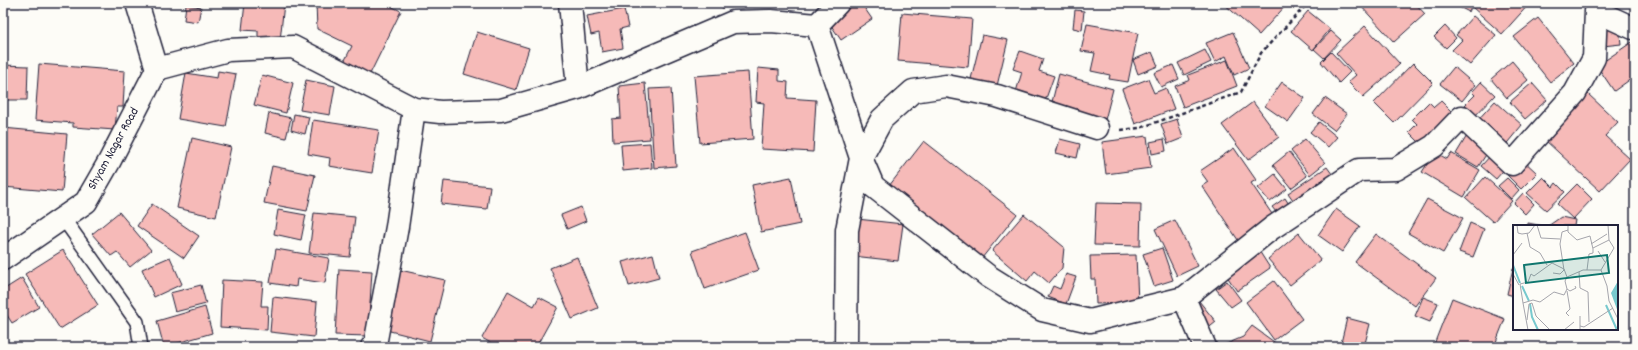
<svg xmlns="http://www.w3.org/2000/svg" width="1638" height="350" viewBox="0 0 1638 350" font-family="Dekko,sans-serif">
  <rect width="100%" height="100%" fill="#fdfcf7"/>
  <filter id="ink" filterUnits="userSpaceOnUse"><feTurbulence type="fractalNoise" baseFrequency=".025" numOctaves="2"/><feDisplacementMap in="SourceGraphic" scale="8" xChannelSelector="R" yChannelSelector="G"/><feConvolveMatrix kernelMatrix="1 2 1 2 8 2 1 2 1" color-interpolation-filters="sRGB"/></filter>
  <g filter="url(#ink)">
    <!-- building -->
    <path fill="#f6bab8" stroke="#22223b" d="M245,3H284L280,41L258,39V31L242,30Z
      M316,3H384L401,11L370,74L344,62L352,46L317,29Z
      M720,3H741V4L722,8Z
      M848,3H861L872,19L841,40L826,18Z
      M1223,3H1288L1259,35Z
      M1415,3L1425,14L1394,42L1359,4Z
      M1451,3H1473L1469,12Z
      M1476,3H1530L1502,34L1472,7Z
      M186,5L201,7L198,22L184,20Z
      M624,9L628,27L620,29L623,48L602,52L599,33L591,35L587,16Z
      M1075,10L1084,11L1082,30L1073,28Z
      M1308,11L1330,29L1313,50L1291,31Z
      M902,13L972,19L968,67L898,61Z
      M1473,16L1496,35L1470,65L1452,50L1462,40L1456,35Z
      M1538,18L1574,63L1550,82L1514,37Z
      M1087,24L1138,33L1128,82L1109,79L1110,75L1091,71L1095,53L1081,51Z
      M1365,26L1400,64L1363,97L1348,82L1356,75L1336,53Z
      M1445,26L1456,38L1446,48L1434,37Z
      M1619,26L1621,44L1603,46L1601,28Z
      M1331,31L1341,40L1324,58L1314,49Z
      M477,32L529,48L516,90L464,74Z
      M1233,32L1249,68L1234,75L1226,56L1215,62L1206,43Z
      M982,35L1008,40L996,90L970,83Z
      M1632,42L1635,46V76L1614,91L1597,66Z
      M1205,50L1211,62L1184,75L1178,63Z
      M1020,51L1043,59L1039,71L1054,76L1044,104L1015,95L1022,72L1013,69Z
      M1152,52L1158,66L1138,74L1133,60Z
      M1331,52L1350,72L1339,83L1321,62Z
      M1227,60L1237,86L1183,107L1175,86L1190,80L1188,75Z
      M1512,61L1528,80L1507,98L1491,79Z
      M1413,63L1433,83L1394,123L1374,103Z
      M39,64L125,71L123,107H117L115,130L73,127V123L35,120Z
      M3,65L28,66L27,100H3Z
      M1173,65L1179,79L1161,87L1154,73Z
      M1454,67L1475,85L1462,101L1440,84Z
      M758,68L779,70V81L788,82L787,98L816,100L813,152L761,149L764,103L756,102Z
      M218,71L236,74L226,127L178,119L186,73L217,78Z
      M748,72L753,139L700,143L694,76Z
      M1059,74L1113,89L1105,120L1051,106Z
      M262,75L293,83L286,113L254,105Z
      M1148,79L1154,93L1166,88L1174,109L1135,124L1122,89Z
      M306,80L335,86L330,115L300,110Z
      M1282,82L1305,98L1288,122L1265,106Z
      M1481,82L1495,95L1472,119L1461,109L1475,95L1472,92Z
      M645,83L650,139L613,142L612,119L621,118L619,86Z
      M1532,83L1547,100L1525,119L1510,102Z
      M671,88L676,166L654,168L649,89Z
      M1588,94L1618,122L1605,136L1630,159L1600,191L1545,140Z
      M1325,98L1347,114L1334,130L1313,114Z
      M1441,101L1456,116L1424,147L1409,132L1417,124L1412,119L1429,102L1434,107Z
      M1495,101L1522,125L1503,148L1475,123Z
      M1253,102L1279,137L1248,160L1222,125Z
      M269,113L291,118L286,138L265,133Z
      M294,114L309,117L305,134L291,130Z
      M1177,119L1183,138L1168,144L1161,124Z
      M313,120L379,130L372,173L329,166L330,158L308,154Z
      M1319,122L1337,137L1328,147L1310,132Z
      M3,128L67,134L62,192L3,187Z
      M1468,134L1491,147L1478,167L1456,154Z
      M1147,136L1151,168L1106,174L1102,142Z
      M192,138L231,147L216,217L177,208Z
      M1060,139L1080,144L1077,158L1056,153Z
      M1164,139L1166,151L1152,154L1150,142Z
      M1305,139L1325,163L1310,175L1291,151Z
      M924,141L1017,214L982,258L889,186Z
      M650,143L652,168L623,171L621,145Z
      M1234,148L1256,180L1251,183L1276,220L1240,243L1202,186L1208,182L1200,171Z
      M1289,152L1307,176L1291,188L1273,165Z
      M1435,152L1447,159L1451,153L1480,170L1464,197L1422,172Z
      M1493,153L1508,165L1496,179L1481,166Z
      M1522,159L1537,173L1521,189L1507,175Z
      M272,166L315,175L307,211L264,203Z
      M1327,167L1335,178L1296,204L1288,193Z
      M1275,174L1287,189L1270,202L1258,188Z
      M791,177L800,224L761,232L752,185Z
      M1485,177L1512,201L1493,222L1466,198Z
      M1543,177L1553,187L1556,183L1565,192L1546,210L1527,193Z
      M1507,178L1519,190L1511,199L1498,186Z
      M444,181L490,186L487,209L441,204Z
      M1577,184L1592,199L1573,219L1557,204Z
      M1523,193L1534,204L1525,214L1514,203Z
      M1285,198L1292,209L1280,217L1272,207Z
      M1427,199L1463,218L1443,253L1408,233Z
      M1096,203L1141,204L1140,246L1094,245Z
      M152,204L199,236L184,258L137,226Z
      M581,207L586,221L567,229L561,215Z
      M1336,209L1360,226L1342,252L1318,235Z
      M278,210L306,215L301,240L274,234Z
      M119,212L151,250L130,267L117,252L111,256L92,234Z
      M314,213L355,217L350,257L309,253Z
      M1024,214L1064,247L1062,268L1049,283L1035,271L1027,281L992,251Z
      M1561,217L1575,220L1574,226H1548Z
      M857,219L903,224L898,261L853,256Z
      M1175,220L1198,266L1177,276L1155,229Z
      M1470,223L1484,229L1473,257L1459,252Z
      M1528,223L1544,226H1528Z
      M745,232L759,270L705,289L692,251Z
      M1299,233L1321,260L1290,285L1268,259Z
      M1376,234L1436,278L1415,306L1355,262Z
      M1256,246L1270,268L1237,291L1222,269Z
      M1162,248L1173,280L1154,286L1143,254Z
      M276,249L329,258L325,283L297,279L296,287L270,283Z
      M63,250L98,305L60,329L25,274Z
      M653,254L659,278L629,286L622,262Z
      M1136,255L1138,303L1096,304L1095,279H1091L1090,256Z
      M170,257L182,284L154,297L142,269Z
      M577,257L598,308L572,319L550,268Z
      M1513,268L1514,269V296L1507,294Z
      M339,269L372,271L368,336L335,335Z
      M400,270L445,280L430,341L386,330Z
      M1066,274L1076,277L1066,304L1048,297L1053,286L1060,289Z
      M22,278L39,307L12,323L3,309V290Z
      M222,280L263,282L261,306H268L267,330L220,327Z
      M1227,281L1241,300L1231,307L1216,289Z
      M1274,281L1302,319L1274,340L1246,302Z
      M201,285L206,304L175,312L170,293Z
      M508,291L534,306L539,297L558,307L536,347H498L482,338Z
      M273,297L317,302L314,337L270,332Z
      M1423,297L1438,303L1430,322L1415,316Z
      M1452,298L1505,319L1494,347H1433Z
      M1199,301L1216,322L1206,330L1190,309Z
      M205,307L212,333L164,347L157,321Z
      M1347,318L1370,324L1364,347H1340Z
      M1252,326L1281,347H1224V345L1243,337Z
      M34,344V347H3V345Z"/>
    <g fill="none" stroke-linecap="round" stroke-linejoin="round">
      <!-- service casing -->
      <g stroke="#22223b" stroke-width="16">
        <path id="service" d="M63,218L137,322L141,347"/>
      </g>
      <!-- minor casing -->
      <g stroke="#22223b" stroke-width="25">
        <path id="minor" d="M570,3L578,88
          M817,25L861,158L873,186L988,276L1042,310L1090,321L1184,298L1272,228L1359,170L1396,169L1434,146L1462,117L1512,164L1575,93L1594,58L1596,11L1633,28L1635,27
          M157,69L228,50L293,47L414,109L440,112L501,110L578,88L733,22L771,21L817,25L838,3
          M1184,298L1205,347
          M372,347L375,345L397,227L414,109
          M846,347L847,230L861,158L882,119L913,91L946,86L997,96L1097,128"/>
      </g>
      <!-- tertiary casing -->
      <g stroke="#22223b" stroke-width="25">
        <path id="tertiary" d="M3,259L86,202L109,162L157,69L137,3"/>
      </g>
      <!-- path -->
      <path stroke="#22223b" stroke-width="2.5" stroke-dasharray="4 3" stroke-linecap="butt" d="M1121,130L1140,128L1241,92L1261,53L1308,3"/>
      <!-- service -->
      <use href="#service" stroke="#fdfcf7" stroke-width="13"/>
      <!-- minor -->
      <use href="#minor" stroke="#fdfcf7" stroke-width="22"/>
      <!-- tertiary -->
      <use href="#tertiary" stroke="#fdfcf7" stroke-width="22"/>
    </g>
  </g>
  <g text-anchor="middle" dominant-baseline="central" stroke-width="3.5" stroke-linejoin="round" paint-order="stroke">
    <!-- street labels -->
    <g font-size="13" fill="#22223b" stroke="#fdfcf7">
      <text transform="translate(114 149) rotate(-61)">Shyam Nagar Road</text>
    </g>
  </g>
  <!-- overview -->
  <g transform="translate(1513 225)">
    <rect width="105" height="105" fill="#fdfcf7"/>
    <path d="M105,56L104,65L105,87L98,68Z" fill="#78c9ce"/>
    <path fill="none" stroke="#78c9ce" stroke-width="2" d="M0,40L7,58M9,61L16,76M17,79L19,92L25,105M93,80L104,105"/>
    <path fill="none" stroke="#a5a5ac" stroke-width="1" d="M4,0L5,8L9,9L16,8L22,0M24,0L28,13L47,14M55,0V7L64,15L77,11L80,24V28L76,29L74,45M95,0L96,15L101,23L88,45L94,61L96,76L105,94M14,8L17,22L27,28L34,40M78,19L94,9M80,23L96,15M85,26L92,37M0,30L9,18M66,47L67,63L75,67L76,97M40,48L47,49L51,45L47,19L49,7L55,5M0,49L6,60M54,64L57,66L63,63L62,61M8,65L7,59L15,57L18,49L21,51L39,38L51,44L54,52M8,65L10,78M54,66L57,84L53,88L56,91M67,91V105M14,95L16,79L19,78L23,91L37,105M67,101L71,102L100,83M15,105L10,78L20,75L27,77L41,67L51,70L54,64L52,56L54,52L70,45H88M51,105L61,97"/>
    <path fill="#0f766e" fill-opacity="0.15" stroke="#0f766e" stroke-width="2" d="M94,30L96,48L13,58L11,40Z"/>
    <rect width="105" height="105" fill="none" stroke="#22223b" stroke-width="2"/>
  </g>
  <!-- margin -->
  <rect width="1638" height="350" fill="none" stroke="#fdfcf7" stroke-width="16"/>
  <rect x="8" y="8" width="1622" height="334" fill="none" stroke="#22223b" stroke-width="1.5" filter="url(#ink)"/>
</svg>
